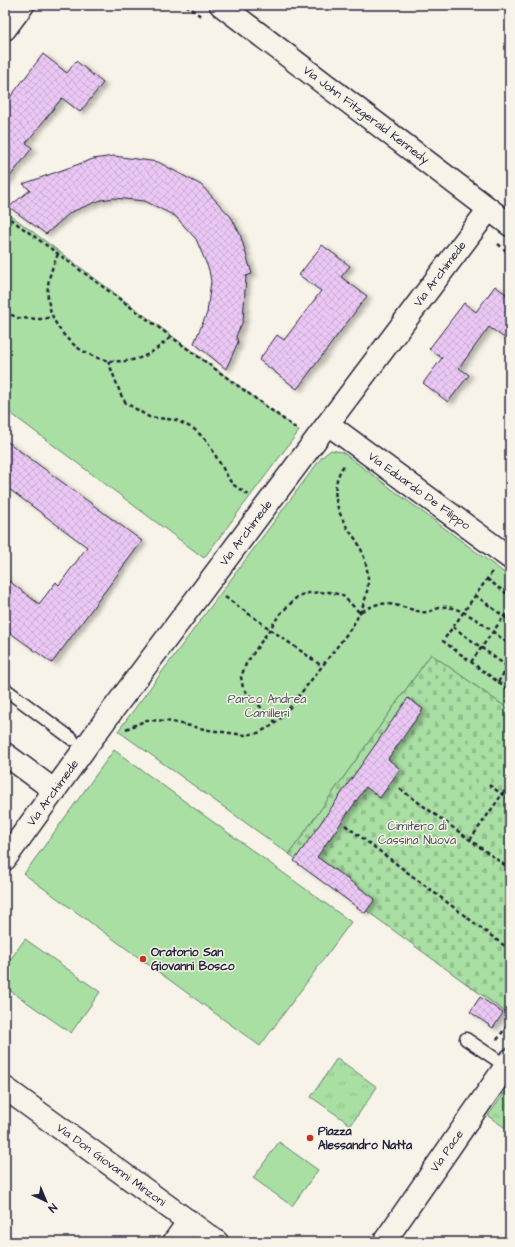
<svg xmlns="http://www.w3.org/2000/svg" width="515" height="1247" viewBox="0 0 515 1247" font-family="'Architects Daughter',sans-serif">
  <defs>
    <pattern id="grass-tufts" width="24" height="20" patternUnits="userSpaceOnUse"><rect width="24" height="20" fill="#a9dfa3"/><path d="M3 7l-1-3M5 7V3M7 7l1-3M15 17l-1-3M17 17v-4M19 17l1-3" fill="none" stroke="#91bf8d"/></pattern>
    <pattern id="cemetery-stones" width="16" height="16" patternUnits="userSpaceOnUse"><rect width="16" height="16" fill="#a9dfa3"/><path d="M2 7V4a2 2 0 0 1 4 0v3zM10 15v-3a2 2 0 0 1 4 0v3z" fill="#91bf8d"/></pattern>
    <pattern id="building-cross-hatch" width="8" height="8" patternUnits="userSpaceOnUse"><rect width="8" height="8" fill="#ebc8f4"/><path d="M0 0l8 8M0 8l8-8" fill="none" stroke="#c9acd2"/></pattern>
    <filter id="shadow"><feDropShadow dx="4.5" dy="2.5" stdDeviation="2" flood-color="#0004"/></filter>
  </defs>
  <rect width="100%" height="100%" fill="#f7f3e8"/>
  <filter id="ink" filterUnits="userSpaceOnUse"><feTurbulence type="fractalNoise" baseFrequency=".025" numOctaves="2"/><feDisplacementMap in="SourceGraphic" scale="8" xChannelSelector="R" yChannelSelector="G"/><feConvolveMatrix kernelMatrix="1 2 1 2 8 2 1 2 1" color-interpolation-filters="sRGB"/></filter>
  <g filter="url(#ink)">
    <!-- grass -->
    <path fill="url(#grass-tufts)" stroke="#66806f" d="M337,1058L377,1087L351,1125L311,1097Z
      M510,1085V1131L488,1116Z"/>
    <!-- cemetery -->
    <path fill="url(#cemetery-stones)" stroke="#66806f" d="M431,654L510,710V1004L505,1012L289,854Z"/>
    <!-- park -->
    <path fill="#a9dfa3" stroke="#66806f" d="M5,211L299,431L204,558L5,409Z
      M331,450L342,452L510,577V710L431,654L289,854L118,731L322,457Z
      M114,750L351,922L260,1046L24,874Z
      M25,939L100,992L71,1033L5,987V967Z
      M279,1142L318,1170L292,1206L253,1178Z"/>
    <!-- building -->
    <path fill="url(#building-cross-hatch)" stroke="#22223b" filter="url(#shadow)" d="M43,54L67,73L76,61L103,83L80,112L62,98L26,143L32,148L5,183V104Z
      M114,156L158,162L201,185L231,217L240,234L252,274L246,276L243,321L236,336L238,342L226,369L194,343L207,313L211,281L209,270L196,239L175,216L145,201L114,198L101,200L71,212L46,234L9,207L30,190L23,184L93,159Z
      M322,245L350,266L341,277L367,296L297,389L259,360L277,335L284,340L321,291L299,275Z
      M495,286L510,297V342L489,327L459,368L469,375L448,402L423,383L442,358L429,349L464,303L476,312Z
      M5,440L142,541L52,663L5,629V578L39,604L56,582L59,585L87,547L5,486Z
      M408,698L423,709L388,759L400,769L380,798L366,787L317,857L375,899L365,913L294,861Z
      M480,997L503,1013L493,1028L470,1012Z"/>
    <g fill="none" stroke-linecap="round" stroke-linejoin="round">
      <!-- lane casing -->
      <g stroke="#22223b" stroke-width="15">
        <path id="lane" d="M5,689L72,739
          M466,1039L506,1066"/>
      </g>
      <!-- street casing -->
      <g stroke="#22223b" stroke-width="25">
        <path id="street" d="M5,29L23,5
          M328,424L510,558
          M5,754L55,791
          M5,859L106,719L489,209
          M174,1242L189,1221"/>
      </g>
      <!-- secondary casing -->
      <g stroke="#22223b" stroke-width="25">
        <path id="secondary" d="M221,5L510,225
          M5,1088L217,1242
          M384,1242L510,1060"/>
      </g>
      <!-- path -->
      <path stroke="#22223b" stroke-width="2.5" stroke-dasharray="4 3" stroke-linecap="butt" d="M186,5L202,17
        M5,215L297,429
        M498,244L510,254
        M58,254C52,268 46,282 48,298C52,338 93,368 132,360C148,357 159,347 171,337
        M5,311L17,318L41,319L53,317
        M108,361L121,395L126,403L149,417L176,420L194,429L207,441L232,484L249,495
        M492,572L443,641L510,691
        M487,579L510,596
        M475,595L510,621
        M225,597L322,666
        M453,627L508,667
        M471,662L510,608
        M498,682L510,664
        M276,723L250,696L243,688L241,677L246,664L280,614L298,596L308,593L329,592L342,595L359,612C365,610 373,605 379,604C391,602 409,609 421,612C431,614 439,605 448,607C468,610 493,632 510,645
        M126,729L147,720L167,721L209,730L244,735L258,733L273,725L284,715C300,694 317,673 333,652C347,634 363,615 367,591C370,577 366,560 360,547C357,540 352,535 348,529C335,508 329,485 345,464
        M489,785L510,800
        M400,789L510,869
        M345,825L510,950
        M470,840L510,783
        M497,1040L510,1021"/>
      <!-- lane -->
      <use href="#lane" stroke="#f7f3e8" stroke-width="12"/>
      <!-- street -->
      <use href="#street" stroke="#f7f3e8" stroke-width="22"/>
      <!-- secondary -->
      <use href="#secondary" stroke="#f7f3e8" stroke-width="22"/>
    </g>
  </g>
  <!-- markers -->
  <g fill="#c8321e" stroke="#f7f3e8" stroke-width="1.5">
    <circle cx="143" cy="959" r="4"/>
    <circle cx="310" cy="1138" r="4"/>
  </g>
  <g text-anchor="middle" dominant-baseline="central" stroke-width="3" stroke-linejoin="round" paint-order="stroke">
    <!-- street labels -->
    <g font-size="12" fill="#22223b" stroke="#f7f3e8">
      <text transform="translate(366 115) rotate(37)">Via John Fitzgerald Kennedy</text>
      <text transform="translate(440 274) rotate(-53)">Via Archimede</text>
      <text transform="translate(419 491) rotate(36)">Via Eduardo De Filippo</text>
      <text transform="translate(246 533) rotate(-53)">Via Archimede</text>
      <text transform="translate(53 793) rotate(-54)">Via Archimede</text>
      <text transform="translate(447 1151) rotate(-55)">Via Pace</text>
      <text transform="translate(111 1165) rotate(36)">Via Don Giovanni Minzoni</text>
    </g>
    <!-- park labels -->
    <g font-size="12" fill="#445155" stroke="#f7f3e8">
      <text x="267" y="699">Parco Andrea<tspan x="267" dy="14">Camilleri</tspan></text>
      <text x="417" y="826">Cimitero di<tspan x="417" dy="14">Cassina Nuova</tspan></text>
    </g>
    <!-- poi labels -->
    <g font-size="12" font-weight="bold" fill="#22223b" stroke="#f7f3e8" text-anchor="start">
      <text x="151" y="952">Oratorio San<tspan x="151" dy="14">Giovanni Bosco</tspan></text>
      <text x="318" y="1131">Piazza<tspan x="318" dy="14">Alessandro Natta</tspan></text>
    </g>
  </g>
  <!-- margin -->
  <rect width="515" height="1247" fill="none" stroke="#f7f3e8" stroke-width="20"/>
  <rect x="10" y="10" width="495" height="1227" fill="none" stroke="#22223b" stroke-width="1.5" filter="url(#ink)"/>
  <!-- north arrow -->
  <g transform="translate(46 1201) rotate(136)" stroke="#f7f3e8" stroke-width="3" paint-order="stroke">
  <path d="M0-3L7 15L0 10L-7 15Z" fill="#22223b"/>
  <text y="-6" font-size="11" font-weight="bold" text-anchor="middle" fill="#22223b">N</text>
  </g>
</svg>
